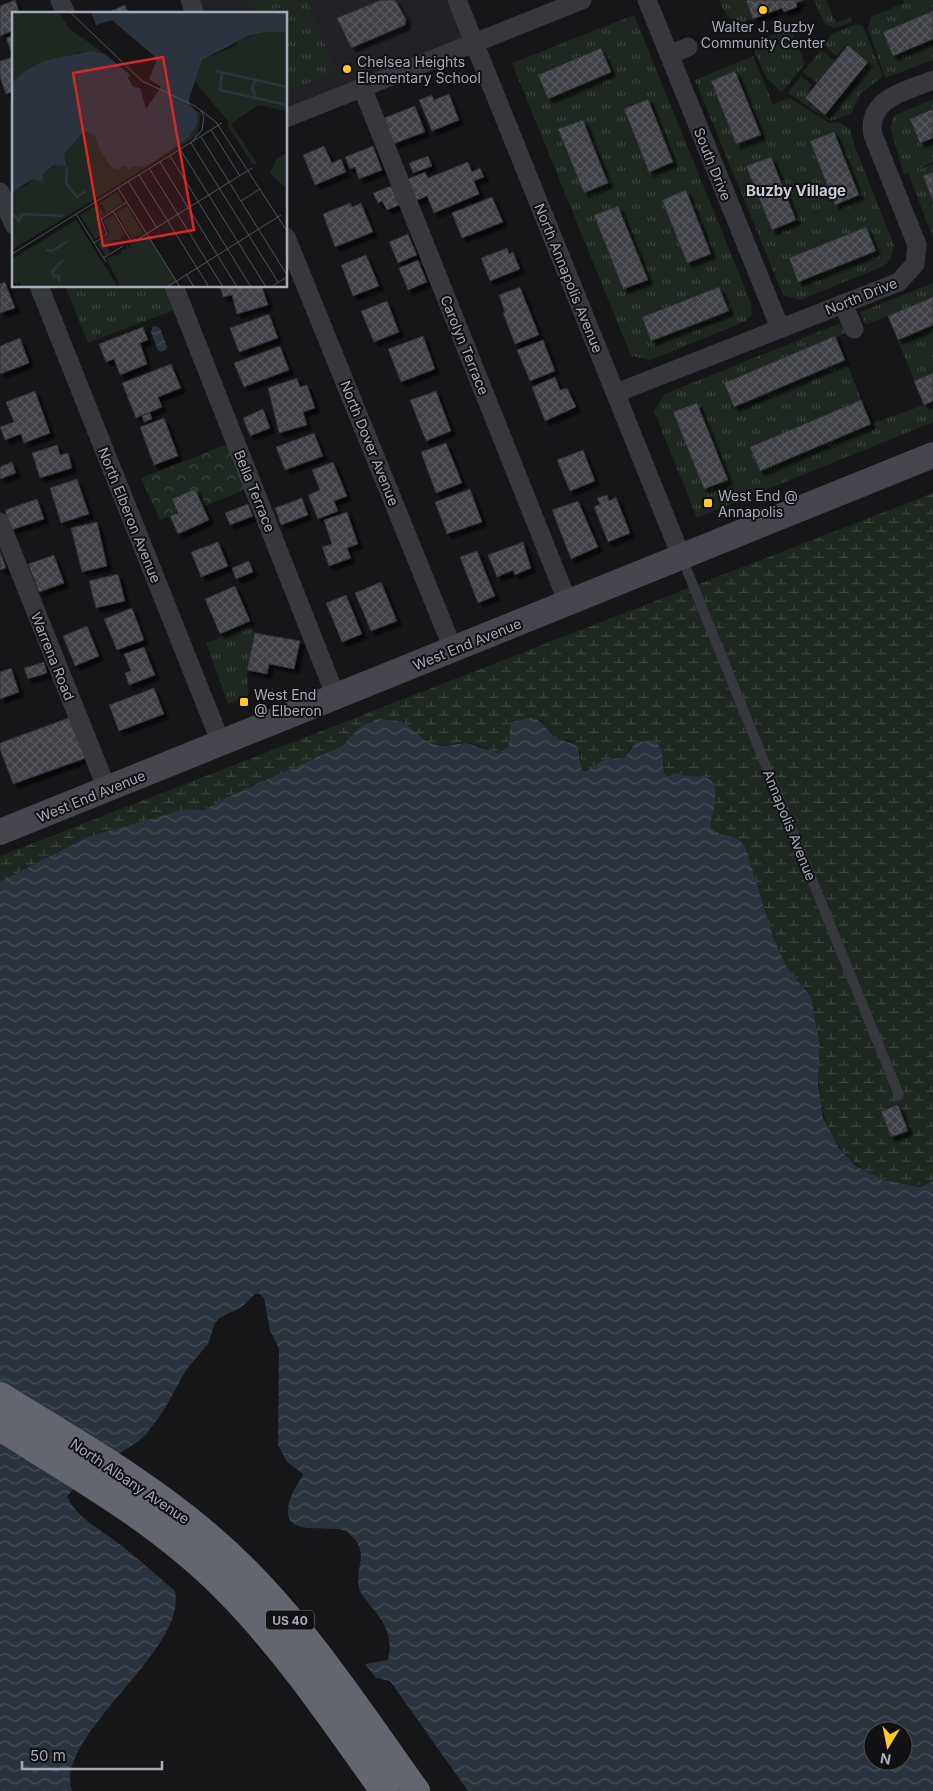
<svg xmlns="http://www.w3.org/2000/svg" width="933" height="1791" viewBox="0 0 933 1791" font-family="Inter,sans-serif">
  <defs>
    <pattern id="grass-tufts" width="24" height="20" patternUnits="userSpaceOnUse" patternTransform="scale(1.25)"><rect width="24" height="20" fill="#1e2720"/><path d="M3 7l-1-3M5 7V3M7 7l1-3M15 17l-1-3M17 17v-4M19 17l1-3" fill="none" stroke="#3c443e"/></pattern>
    <pattern id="forest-crowns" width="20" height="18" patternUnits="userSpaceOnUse" patternTransform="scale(1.25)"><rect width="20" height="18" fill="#1e2720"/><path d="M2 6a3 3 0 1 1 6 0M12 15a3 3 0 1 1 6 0" fill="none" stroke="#3c443e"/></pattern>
    <pattern id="wetland-marsh" width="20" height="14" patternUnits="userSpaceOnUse" patternTransform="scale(1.25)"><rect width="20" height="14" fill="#1e2720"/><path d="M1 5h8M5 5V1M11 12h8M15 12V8" fill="none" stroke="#3c443e"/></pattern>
    <pattern id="water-waves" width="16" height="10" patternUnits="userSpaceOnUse" patternTransform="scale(1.25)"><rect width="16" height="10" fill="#2b343e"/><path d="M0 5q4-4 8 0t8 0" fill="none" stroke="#474f58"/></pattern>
    <pattern id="building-cross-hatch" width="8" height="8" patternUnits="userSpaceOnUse" patternTransform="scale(1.25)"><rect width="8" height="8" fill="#404046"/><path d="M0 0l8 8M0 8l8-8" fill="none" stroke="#59595f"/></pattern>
    <filter id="shadow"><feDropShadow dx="4.5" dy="4.5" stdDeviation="1" flood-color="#0009"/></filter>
  </defs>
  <rect width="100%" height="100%" fill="#161618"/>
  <!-- built -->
  <path fill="#222226" d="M190,0H457L473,43L286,118V14H195Z"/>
  <!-- grass -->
  <path fill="url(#grass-tufts)" fill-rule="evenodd" d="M248,0H299L263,14L251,7Z
    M307,0L336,72L286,92V14H270Z
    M719,0H746L753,19L740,23L727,17Z
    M814,0H826L836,23L851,17L852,22L834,28L824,23Z
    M903,0H933V60L885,78L868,29L871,17L904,3Z
    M634,15L751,303L752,314L746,321L651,360L631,356L512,63ZM601,49L611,72L548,99Z
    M858,24L863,26L882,73L881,78L861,93L851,114L830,121L788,93L801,76L812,85L808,91L826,114L868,62L847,44L836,56L824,45L833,33Z
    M790,28L805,64L782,92L767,79L751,44Z
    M821,50L835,61L817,83L803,72Z
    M753,56L773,104L790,98L830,123L839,122L850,129L855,147L894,245L891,258L884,266L800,300L783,295L695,80Z
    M933,99V162L914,171L933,164V238L908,173L904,175L890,127L894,116Z
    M933,283V422L697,518L654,411L665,394L850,319L854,329L836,337L871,424L924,405L888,316L865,325L860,312Z
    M65,286H165L174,310L88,343Z
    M250,625L255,633L247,670L248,696L228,704L206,643Z"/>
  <!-- forest -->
  <path fill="url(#forest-crowns)" d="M228,444L248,488L203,507L195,489L172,499L178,513L160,520L141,478Z"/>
  <!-- wetland -->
  <path fill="url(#wetland-marsh)" d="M933,493V1181C918,1188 908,1187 892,1182C854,1172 829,1143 821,1104L811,997L786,966L773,937L745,846L731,835L714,831L710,823L715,800C705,791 695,775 680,774C675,773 671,777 665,775L664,763L631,746L625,757L604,760L584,772L581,767L580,752L571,741L556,738L541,721L530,718L511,722L508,747L498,753C487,750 477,743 465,743C454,743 444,747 434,744C424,741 417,733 409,726C403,722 397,721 390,720C363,718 360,731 342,746L225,798L204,810L186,809L87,837L0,882V856Z"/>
  <!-- water -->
  <path fill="url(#water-waves)" fill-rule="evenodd" d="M153,326L160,328L167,347L166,350L161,352L158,350L151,332Z
    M530,718C544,719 545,730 556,737C563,742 571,741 578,747L581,767L584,772L604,760L625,757L635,743L650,740C667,744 661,763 665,775L669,776L674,773C679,773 684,776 689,776C707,776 717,777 715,800C715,809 710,818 711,827C719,838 731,830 745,846L773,937L786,966L811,997L819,1043L818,1084L821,1104L823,1118L839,1148L856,1166L883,1180L920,1187L933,1181V1791H468L390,1681L376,1678L365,1664L388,1660C393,1635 385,1623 369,1604C366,1599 360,1594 359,1588C354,1565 373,1552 346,1531C324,1523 273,1542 292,1494C295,1486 301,1481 303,1474L287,1462L278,1445L279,1349L270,1330L264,1298L260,1294H255L242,1307L219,1318L215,1323L208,1344L186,1370L164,1410L147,1433L139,1441L104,1463L74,1488L67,1497C78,1519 103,1531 122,1546C140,1560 157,1576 175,1591C188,1651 53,1735 72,1791H0V882L87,837L186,809L204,810L225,798L342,746L361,726L378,719L399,721L406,724L425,740L434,744L442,746L466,743L498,753L508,747L511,722ZM873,1731H903V1761H873Z"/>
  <!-- building -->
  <path fill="url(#building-cross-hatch)" stroke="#303035" filter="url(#shadow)" d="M15,0L20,14H14V30L0,36V6Z
    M381,0H395L406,19L405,25L351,48L337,18Z
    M746,0H803L796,3L797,7L784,12L782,8L753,19Z
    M125,5L129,14L106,13Z
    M933,11V39L893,56L883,32Z
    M14,35V98L12,92L6,94L0,77V61L13,57L6,38Z
    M848,45L868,62L825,115L805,98Z
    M601,48L611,72L548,99L538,75Z
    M735,71L761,135L736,144L711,81Z
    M449,94L459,120L432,131L419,100L432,95L434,100Z
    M648,99L673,162L649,172L624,109Z
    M415,106L425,132L393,144L384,118Z
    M933,109V138L920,143L910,119Z
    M583,120L608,183L584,193L558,129Z
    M834,132L859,195L835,205L810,141Z
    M324,146L332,163L341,159L346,172L315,185L303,155Z
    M373,146L382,170L359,179L355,167L350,169L345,157Z
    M428,156L432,166L413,173L409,163Z
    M771,157L796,220L772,230L746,166Z
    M468,162L472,172L480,168L484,177L474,181L479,194L434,213L427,196L415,201L406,180L425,172L428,178Z
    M933,172V201L923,176Z
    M391,186L399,205L387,210L382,201L378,203L373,193Z
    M686,190L711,254L687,263L662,200Z
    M492,197L503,222L462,238L452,213Z
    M350,203L352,207L361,203L373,232L335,247L323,214Z
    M618,206L648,280L623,289L594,215Z
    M866,227L876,251L798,282L789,258Z
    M408,234L417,255L398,263L389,242Z
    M507,248L509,254L513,252L520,269L490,281L481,258Z
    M366,255L379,286L353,296L341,265Z
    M418,260L427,282L408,290L399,268Z
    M5,282L15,308L0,313V284Z
    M220,286L262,287L268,305L237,314L232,295L223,297Z
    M520,287L539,335L515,344L503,313L505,312L499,295Z
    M719,287L729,311L651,341L642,317Z
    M933,297V325L898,340L888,316Z
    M387,301L399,332L374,342L361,311Z
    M269,314L278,338L239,352L230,328Z
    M143,327L148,340L140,343L147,364L120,375L114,359L106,362L99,344Z
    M423,336L435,369L401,382L388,349Z
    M835,336L845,360L734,407L724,383Z
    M20,338L29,363L0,374V346Z
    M543,340L555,371L530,381L517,350Z
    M280,346L289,370L244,387L234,363Z
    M171,364L181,388L158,397L162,407L136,418L122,383Z
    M933,373V401L924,405L914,381Z
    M555,377L560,390L567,388L576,407L545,421L532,387Z
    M297,378L300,387L307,385L315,408L303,412L307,425L279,433L268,388Z
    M35,391L50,433L24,443L21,434L5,440L0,427L14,422L6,402Z
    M436,391L451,431L426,441L410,400Z
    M861,400L871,424L760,471L750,447Z
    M697,403L728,480L704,489L673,412Z
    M263,409L270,428L250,436L243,418Z
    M150,413L152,419L144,422L142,416Z
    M164,418L178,456L154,465L140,427Z
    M314,433L323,456L285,470L276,447Z
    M446,443L462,483L436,493L421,452Z
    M57,445L60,455L68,453L72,468L40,478L32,453Z
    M583,450L595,481L570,491L557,460Z
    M12,462L16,473L0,479V467Z
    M333,462L347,496L334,501L338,511L318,519L308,495L320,490L312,470Z
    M77,479L89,514L61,523L50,488Z
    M195,489L209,520L178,534L170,516L178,513L172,499Z
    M470,489L482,522L447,534L435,502Z
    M607,495L609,501L616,497L630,533L608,542L594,507L600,504L597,498Z
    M302,498L308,515L281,525L275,508Z
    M37,499L44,519L11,530L5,510Z
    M578,501L598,547L571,559L552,510Z
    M248,504L253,516L230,525L225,513Z
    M347,512L358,544L347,548L351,558L329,566L322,547L332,544L324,520Z
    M97,522L107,566L82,572L71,528Z
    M218,542L228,566L201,577L191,552Z
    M523,542L531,568L515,575L513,570L497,577L488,555Z
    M0,551L6,568L0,570Z
    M477,551L495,596L478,603L460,557Z
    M54,555L64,583L39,592L28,564Z
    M249,561L253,572L236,579L232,568Z
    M118,574L125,601L96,608L89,581Z
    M381,582L397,621L371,631L355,593Z
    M235,586L250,621L220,634L205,599Z
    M346,595L362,634L342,642L326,603Z
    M132,608L144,640L117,650L104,619Z
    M87,626L99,656L75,666L63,636Z
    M255,633L300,641L294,669L269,664L267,674L247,670Z
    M144,647L155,675L129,685L125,673L131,671L124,654Z
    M44,662L47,673L28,679L24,668Z
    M11,668L19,692L0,699V672Z
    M154,688L164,714L119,731L109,705Z
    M71,717L86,758L13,784L0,749V743Z
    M898,1105L908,1131L891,1137L881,1111Z"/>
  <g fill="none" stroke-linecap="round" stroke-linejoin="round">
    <!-- lane -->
    <path stroke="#37373e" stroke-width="10" d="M682,558L899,1095"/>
    <!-- street -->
    <path stroke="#37373e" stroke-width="19" d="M60,0L66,14
      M190,0L195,14
      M457,0L681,556
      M647,0L780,328
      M669,55L688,47
      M362,87L568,603
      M286,118L582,0
      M0,192L14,225
      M286,237L453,649
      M39,286L221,743
      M174,286L336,697
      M843,304L854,329
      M616,393L899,282L915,264L917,245L873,135C866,98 907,91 933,80
      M0,522L107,789"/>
    <!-- secondary -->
    <path stroke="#45464e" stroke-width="26" d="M0,832L933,455"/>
    <!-- highway -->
    <path stroke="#63656f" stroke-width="28" d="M0,1396C71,1440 144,1481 208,1536C292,1607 352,1702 416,1791
      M0,1427C78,1476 160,1522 225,1588C286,1649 334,1721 384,1791"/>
  </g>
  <!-- markers -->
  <g fill="#ffc928" stroke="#111113" stroke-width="2">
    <circle cx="763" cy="10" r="5"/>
    <circle cx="347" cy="69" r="5"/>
    <rect x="703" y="498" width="10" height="10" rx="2.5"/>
    <rect x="239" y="697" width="10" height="10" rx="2.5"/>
  </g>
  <g text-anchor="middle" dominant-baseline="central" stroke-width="4" stroke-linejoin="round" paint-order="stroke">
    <!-- shield labels -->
    <rect fill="#111113" stroke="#7a7d87" stroke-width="1" x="266" y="1610.5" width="48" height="19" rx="4"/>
    <g font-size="12" font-weight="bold" fill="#a7abb9">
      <text x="290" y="1620">US 40</text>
    </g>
    <!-- poi labels -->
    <g font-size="14" fill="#a7abb9" stroke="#111113" text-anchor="start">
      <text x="763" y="26" text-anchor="middle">Walter J. Buzby<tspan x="763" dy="16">Community Center</tspan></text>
      <text x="357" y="61">Chelsea Heights<tspan x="357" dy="16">Elementary School</tspan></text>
      <text x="718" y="495">West End @<tspan x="718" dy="16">Annapolis</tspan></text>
      <text x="254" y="694">West End<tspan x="254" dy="16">@ Elberon</tspan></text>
    </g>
    <!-- street labels -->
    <g font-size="14" fill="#a7abb9" stroke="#111113">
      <text transform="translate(713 164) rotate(68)">South Drive</text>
      <text transform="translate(569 278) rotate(68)">North Annapolis Avenue</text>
      <text transform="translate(861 296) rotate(-22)">North Drive</text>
      <text transform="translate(465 345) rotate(68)">Carolyn Terrace</text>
      <text transform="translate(370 443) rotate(68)">North Dover Avenue</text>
      <text transform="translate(255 491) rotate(68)">Bella Terrace</text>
      <text transform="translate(130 515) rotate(68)">North Elberon Avenue</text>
      <text transform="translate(467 644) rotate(-22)">West End Avenue</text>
      <text transform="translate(53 656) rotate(68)">Warrena Road</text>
      <text transform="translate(91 796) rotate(-22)">West End Avenue</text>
      <text transform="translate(790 825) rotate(68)">Annapolis Avenue</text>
      <text transform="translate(130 1481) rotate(34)">North Albany Avenue</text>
    </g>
    <!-- neighbourhood labels -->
    <g font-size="15" font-weight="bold" fill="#c9cbd5" stroke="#111113">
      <text x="796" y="190">Buzby Village</text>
    </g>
  </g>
  <!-- overview -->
  <g transform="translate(12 12)">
    <rect width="275" height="275" fill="#161618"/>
    <path d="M254,20H275V99L246,93L219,112L245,151L241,153L215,113L217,110L181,68L190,48L223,34L228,27ZM105,180L111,191L94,202L90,192L86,194L93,202L87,209L93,222L83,227L68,203ZM115,194L131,221L120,227L104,200ZM101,203L113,222L105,229L101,227L105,236L100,230L94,233L98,240L93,244L86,232L98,221L91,208ZM137,226L164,269L155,275H109L94,246L110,241L109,237L113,238L115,233L119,235L118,231Z" fill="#1e2720"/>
    <path d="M3,0H46L58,17L93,42L67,40L53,46L36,47L0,71V2ZM185,99L189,102L185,124L0,238L1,177L14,174L22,166L30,170L32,161L43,153H56L52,142L72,119L83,124L86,135L101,155L106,158L112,153L118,158L121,154H134L172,129L185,113ZM64,208L106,275H10L7,270L5,273L0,267V247Z" fill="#1e2720"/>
    <path d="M275,141V177L258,161L265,146ZM128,233L138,249L122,259L125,265L114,273L102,249ZM140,260H149L155,267L139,275L133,264Z" fill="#1e2720"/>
    <path d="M79,0H275V20H254L236,24L190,48L177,87V92L186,101L185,113L174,128L133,155L121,154L118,158L112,153L106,158L99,155L86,135L83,124L72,119L52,142L55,154L42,153L32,161L30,170L21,167L0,180V71L12,60L31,49L79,39L93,42L118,63L116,66L121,75L128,76L134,97L149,75L137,67L144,50L142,44L100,8L84,13Z" fill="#2b343e"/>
    <path fill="none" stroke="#2b343e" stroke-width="2.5" d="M204,59L275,75M210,60L208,78L275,93M244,87L240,75L244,68M55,155L54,171L65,185L74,179M0,201L7,209L10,202L51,204M34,238L40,239L56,229M47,270V264H42L40,260L51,248"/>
    <path fill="none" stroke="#505258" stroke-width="1" d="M58,0L130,69L183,94L204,110L275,219M199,118L228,164M189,125L275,263M179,131L266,270M179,131L190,118L192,104L189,99M168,137L254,275M158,144L239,275M148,150L225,275M137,156L211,275M127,163L197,275M116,169L145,216M106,176L168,275M229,189L248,177M101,199L119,229H123L240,156M64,202L94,250M82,231L95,222L89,207L115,190M0,242L210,111M91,246L111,234M174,262L182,275M155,275L269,203M259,275L275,265"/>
    <path fill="#d62828" fill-opacity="0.15" stroke="#d62828" stroke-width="2.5" d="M151,45L182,218L91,234L61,61Z"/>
    <rect width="275" height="275" fill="none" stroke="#a7abb9" stroke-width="2.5"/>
  </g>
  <!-- north arrow -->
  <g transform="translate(888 1746) rotate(190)"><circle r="24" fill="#111113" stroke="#4d4f55"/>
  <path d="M0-4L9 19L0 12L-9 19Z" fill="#ffc928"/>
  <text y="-8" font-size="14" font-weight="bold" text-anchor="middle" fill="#a7abb9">N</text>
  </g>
  <!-- scale -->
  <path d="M22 1761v8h140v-8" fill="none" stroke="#a7abb9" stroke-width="2.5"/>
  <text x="30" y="1761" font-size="15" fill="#a7abb9" stroke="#111113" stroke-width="4" paint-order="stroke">50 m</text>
</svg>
